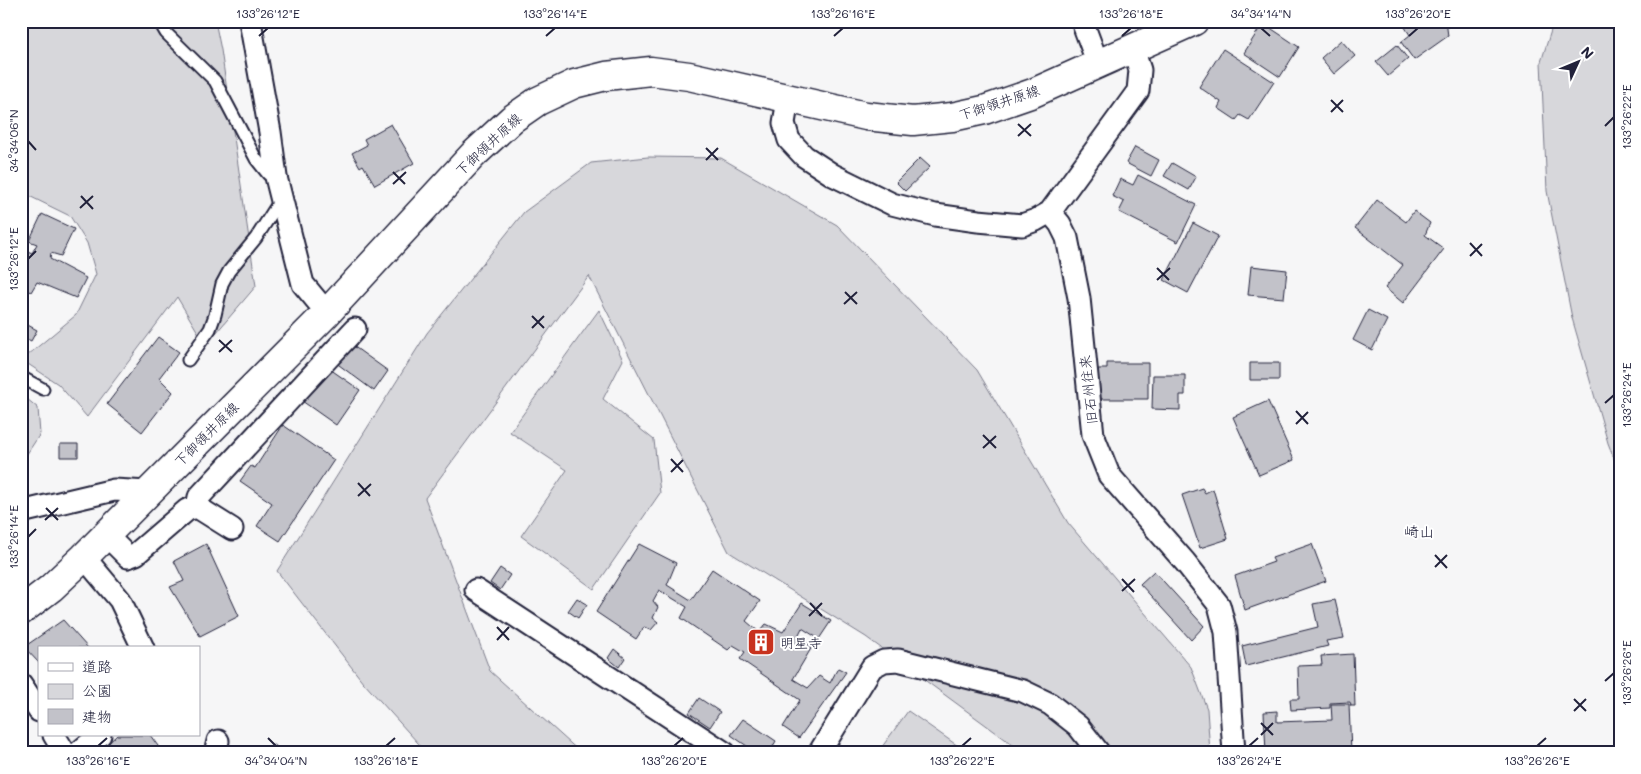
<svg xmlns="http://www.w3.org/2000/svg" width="1641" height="774" viewBox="0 0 1641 774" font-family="Mali,'Klee One',sans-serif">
  <rect width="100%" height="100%" fill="#f6f6f7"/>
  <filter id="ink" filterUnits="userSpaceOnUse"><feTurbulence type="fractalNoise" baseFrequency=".02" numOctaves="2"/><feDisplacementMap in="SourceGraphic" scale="10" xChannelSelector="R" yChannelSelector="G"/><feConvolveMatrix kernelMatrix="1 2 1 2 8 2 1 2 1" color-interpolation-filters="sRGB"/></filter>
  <g filter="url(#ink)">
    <!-- green -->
    <path fill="#d7d7db" stroke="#7c7c8b" d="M21,21H215L221,50L256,286L216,333L202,339L177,297L87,417L58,384L22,360L76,315L96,274L87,243L70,216L21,192Z
      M1554,21H1620V474L1608,443L1572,318L1547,191L1541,62Z
      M648,157L721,158L837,225L977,370L1068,523L1191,667L1207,709L1210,753H1024L866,637L729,552L589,276L425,498L490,671L581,753H427L363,682L277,571L427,333L524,212L591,163Z
      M599,310L623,360L603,399L654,440L660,493L594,589L521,536L567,470L510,432Z
      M21,394L38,408L40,434L21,463Z
      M908,711L968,753H881L879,751Z"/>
    <!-- building -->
    <path fill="#c2c2c9" stroke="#22223b" d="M1401,21H1446L1448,36L1414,60L1401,42L1410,35Z
      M1263,23L1299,47L1280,77L1244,53Z
      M1341,40L1355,56L1334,74L1321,58Z
      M1397,45L1408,59L1388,76L1376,62Z
      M1223,49L1274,82L1249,120L1240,115L1236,120L1218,108L1221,102L1199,87Z
      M391,124L414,163L375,185L363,165L360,167L352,153L367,145L364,139Z
      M1135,147L1159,160L1151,176L1126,163Z
      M920,158L930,167L905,191L896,182Z
      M1172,163L1196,177L1189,190L1164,176Z
      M1138,175L1196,205L1178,242L1119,212L1124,202L1112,196L1120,179L1133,185Z
      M1377,200L1406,222L1414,211L1430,223L1425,235L1444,249L1403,303L1385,288L1403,265L1355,228Z
      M42,214L74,229L61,256L51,253L50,259L86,278L76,298L37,282L31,292L21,288L23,274H21V248L32,253L37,244L29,241Z
      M21,217L29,221L21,236Z
      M1193,223L1218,236L1188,293L1164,280Z
      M1251,266L1287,270L1284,298L1248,295Z
      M1368,310L1387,320L1372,350L1353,340Z
      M22,322L37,330L31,341L21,336Z
      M158,337L179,352L159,378L173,392L142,432L107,404Z
      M349,343L388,371L374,391L335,362Z
      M1107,363H1148V399H1098V369H1107Z
      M1250,363H1279V380H1250Z
      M327,367L360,390L336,425L302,401Z
      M1153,375H1185V395H1180V410L1152,409Z
      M1268,401L1294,460L1259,475L1233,417Z
      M283,425L334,460L280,541L257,526L272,503L240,481L251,466L255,468Z
      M60,444H78V457H60Z
      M1202,488L1205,493L1213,489L1228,539L1200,548L1182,495Z
      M206,544L239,616L200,636L170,587L184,581L174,561Z
      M639,544L676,563L667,585L691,600L712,569L760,601L746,621L759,632L766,624L783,632L802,603L831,621L819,639L802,628L798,636L812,647L793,679L808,688L819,676L830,683L838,668L846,672L799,738L783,727L800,700L740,659L745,652L733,645L728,650L681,618L687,607L659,590L653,601L658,607L653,618L658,622L651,630L644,627L636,639L596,612Z
      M1312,544L1326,581L1245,610L1235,576L1274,562L1272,558Z
      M500,568L510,575L500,590L490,583Z
      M1154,571L1204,626L1191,640L1140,584Z
      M577,598L587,604L578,618L568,611Z
      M1335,600L1344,638L1326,641L1328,646L1246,666L1242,646L1318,627L1313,604Z
      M63,620L88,648H39V663L24,647Z
      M614,649L625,658L619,667L608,658Z
      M1353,654L1355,706H1351L1350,702L1330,703V708L1291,710L1290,699H1299L1298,666L1322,665L1321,656Z
      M699,698L720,712L710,727L689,713Z
      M1331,704H1349L1351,753H1266L1264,712L1277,711V722L1332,720Z
      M743,719L776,741L769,753H757L731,735Z
      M117,735H150L163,753H102L100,751Z
      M21,742L33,753H21Z
      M273,743L282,753H262Z"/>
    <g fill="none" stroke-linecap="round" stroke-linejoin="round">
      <!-- lane casing -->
      <g stroke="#22223b" stroke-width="15">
        <path id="lane" d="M159,21L166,33L215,81L256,159L268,174L276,177
          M188,360L210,329L215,315L222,284L229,271L256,238L281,199
          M21,377L43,389"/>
      </g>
      <!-- street casing -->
      <g stroke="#22223b" stroke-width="25">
        <path id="street" d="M250,21L270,132L276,177L303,284L327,313
          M1082,21L1098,64
          M788,100L784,123L789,140L804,156L833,175L892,204L935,215L978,221L1022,225L1036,220L1050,212L1138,91L1140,70L1133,49
          M1050,212L1060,224L1067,238L1079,298L1093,435L1109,475L1185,562L1219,605L1226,632L1234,753
          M197,507L199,497L355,329
          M21,512L114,490L148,492
          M106,535L128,557L136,554L187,510L197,507L232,529
          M84,557L120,600L143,648
          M476,590L725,753
          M21,684L39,711
          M54,735L65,753
          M78,753L100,735
          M215,753L218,741
          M819,753L872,667L884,661L898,660L1023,691L1050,704L1078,726L1099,753"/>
      </g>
      <!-- secondary casing -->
      <g stroke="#22223b" stroke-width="31">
        <path id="secondary" d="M21,611L51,588L84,557L327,313L473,155L512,119L538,101L574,84L606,76L651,71L689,76L866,116L913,121L952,117L984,110L1033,93L1194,21"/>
      </g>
      <!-- lane -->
      <use href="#lane" stroke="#fff" stroke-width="11"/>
      <!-- street -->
      <use href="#street" stroke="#fff" stroke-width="21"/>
      <!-- secondary -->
      <use href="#secondary" stroke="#fff" stroke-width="28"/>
    </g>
  </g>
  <!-- ticks -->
  <path fill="none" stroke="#22223b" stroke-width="2" d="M1261,28L1270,36M259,36L268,28M546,36L555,28M834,36L843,28M1122,36L1131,28M1409,36L1418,28M1331,100L1343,112M1331,112L1343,100M1018,124L1031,136M1605,126L1614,117M1018,136L1031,124M28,141L36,150M706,148L718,160M706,160L718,148M393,172L405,184M393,184L406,172M81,196L93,209M80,208L93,196M1470,243L1482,256M1470,256L1482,244M28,259L36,251M1157,268L1169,280M1157,280L1170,268M845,292L857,304M844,304L857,292M532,316L544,328M532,328L544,316M219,340L232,352M219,352L232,340M1605,403L1614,395M1296,411L1308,424M1296,424L1308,412M983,435L996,448M983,448L996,436M671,459L683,472M671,472L683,460M358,483L370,496M358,496L371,484M46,508L58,520M45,520L58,508M28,537L36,529M1435,555L1447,568M1435,567L1447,555M1122,579L1134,592M1122,591L1135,579M810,603L822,616M809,616L822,603M497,627L509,640M497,640L509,627M1605,681L1614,673M1574,699L1586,711M1574,711L1586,699M1261,723L1273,735M1261,735L1273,723M268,738L276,746M98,746L107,738M386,746L395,738M674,746L683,738M962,746L971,738M1249,746L1258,738M1537,746L1546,738"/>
  <!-- icons -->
  <defs>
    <g id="building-square" transform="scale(1.4375)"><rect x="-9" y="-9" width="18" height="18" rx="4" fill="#c8321e" stroke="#fff"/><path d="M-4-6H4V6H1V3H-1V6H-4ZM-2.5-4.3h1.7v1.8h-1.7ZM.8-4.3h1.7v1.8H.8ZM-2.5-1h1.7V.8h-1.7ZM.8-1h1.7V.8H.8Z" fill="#fff"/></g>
  </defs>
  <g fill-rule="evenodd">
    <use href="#building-square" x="761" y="642"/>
  </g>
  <g text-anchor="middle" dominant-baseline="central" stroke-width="4" stroke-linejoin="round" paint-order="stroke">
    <!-- street labels -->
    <g font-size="14" fill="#22223b" stroke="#fff">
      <text transform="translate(999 102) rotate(-18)">下御領井原線</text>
      <text transform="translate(488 144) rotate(-43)">下御領井原線</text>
      <text transform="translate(1088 390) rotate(-96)">旧石州往来</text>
      <text transform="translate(206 434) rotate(-45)">下御領井原線</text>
    </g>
    <!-- poi labels -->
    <g font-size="14" fill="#22223b" stroke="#fff" text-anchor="start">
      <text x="780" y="642">明星寺</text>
    </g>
    <!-- neighbourhood labels -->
    <g font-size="15" fill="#22223b" stroke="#fff">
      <text x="1419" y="531">崎山</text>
    </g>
  </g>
  <!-- margin -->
  <rect width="1641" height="774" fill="none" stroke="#fff" stroke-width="55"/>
  <!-- legend -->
  <rect x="38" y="646" width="162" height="90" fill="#ffffff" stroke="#a7a7b1"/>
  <rect x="48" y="663" width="25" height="8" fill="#ffffff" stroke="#a7a7b1"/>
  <text x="82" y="672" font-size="15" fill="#22223b">道路</text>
  <rect x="48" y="684" width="25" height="15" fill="#d7d7db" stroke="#a7a7b1"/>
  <text x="82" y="696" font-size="15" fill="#22223b">公園</text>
  <rect x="48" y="709" width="25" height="15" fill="#c2c2c9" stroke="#a7a7b1"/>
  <text x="82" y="722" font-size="15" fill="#22223b">建物</text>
  <!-- north arrow -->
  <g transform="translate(1578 62) rotate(46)" stroke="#ffffff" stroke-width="4" paint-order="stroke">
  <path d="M0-4L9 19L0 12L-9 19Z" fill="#22223b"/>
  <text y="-8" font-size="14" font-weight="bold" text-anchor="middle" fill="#22223b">N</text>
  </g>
  <rect x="28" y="28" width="1586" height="718" fill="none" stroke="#22223b" stroke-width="2"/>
  <g font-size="12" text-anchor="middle" fill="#22223b">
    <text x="268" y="18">133°26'12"E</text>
    <text x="555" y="18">133°26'14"E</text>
    <text x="843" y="18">133°26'16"E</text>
    <text x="1131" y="18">133°26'18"E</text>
    <text x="1261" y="18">34°34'14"N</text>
    <text x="1418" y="18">133°26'20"E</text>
    <text transform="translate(1627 117) rotate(-90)" y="4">133°26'22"E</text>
    <text transform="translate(14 141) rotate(-90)" y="4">34°34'06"N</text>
    <text transform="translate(14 259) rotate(-90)" y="4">133°26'12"E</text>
    <text transform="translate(1627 395) rotate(-90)" y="4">133°26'24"E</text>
    <text transform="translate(14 537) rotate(-90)" y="4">133°26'14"E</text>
    <text transform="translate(1627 673) rotate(-90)" y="4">133°26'26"E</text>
    <text x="98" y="765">133°26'16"E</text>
    <text x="276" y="765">34°34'04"N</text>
    <text x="386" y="765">133°26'18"E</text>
    <text x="674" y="765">133°26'20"E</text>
    <text x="962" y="765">133°26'22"E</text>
    <text x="1249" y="765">133°26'24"E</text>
    <text x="1537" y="765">133°26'26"E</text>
  </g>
</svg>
